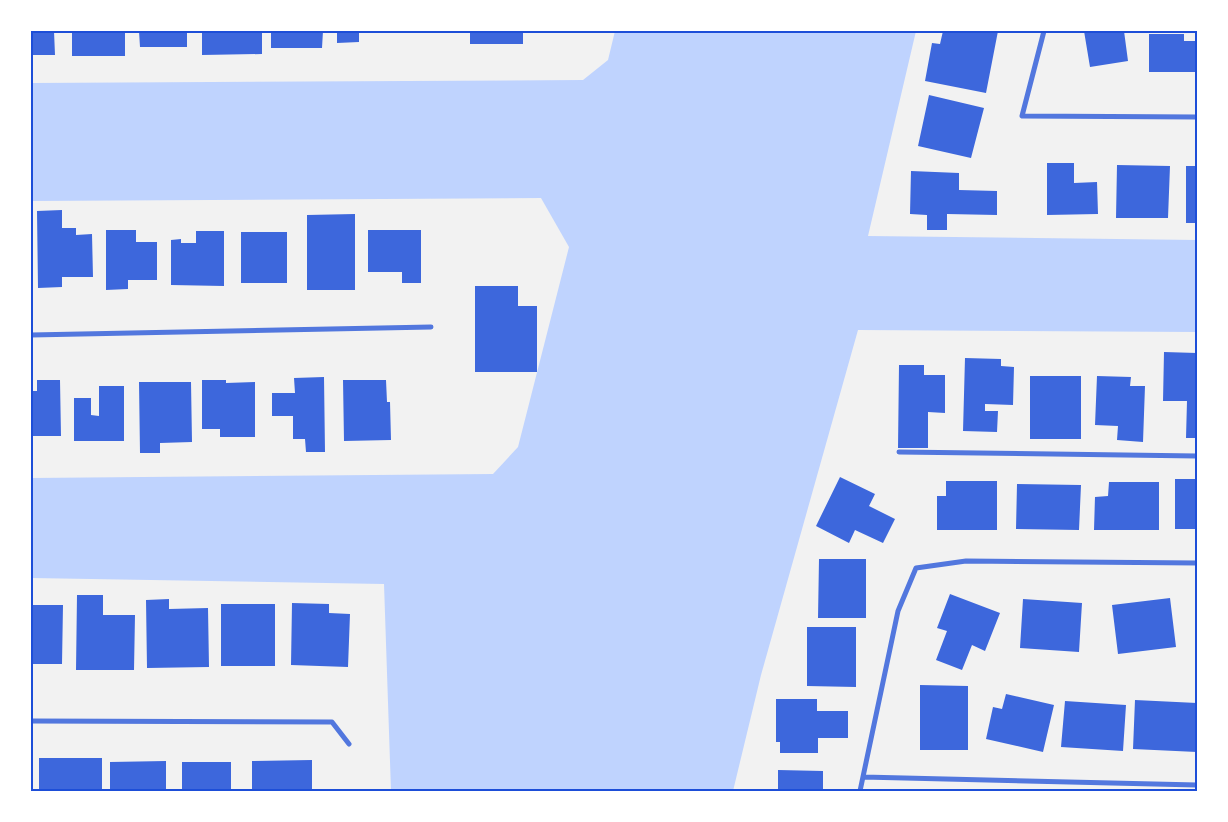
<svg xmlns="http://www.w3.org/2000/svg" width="1228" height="822" viewBox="0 0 1228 822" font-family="'Roboto Condensed',sans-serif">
  <rect width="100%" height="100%" fill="#f2f2f2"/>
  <!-- water -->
  <path fill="#bfd3fe" d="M615,31H916L868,236L1197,240V332L858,330L761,675L733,791H391L384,584L31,578V478L493,474L518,447L569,247L541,198L31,201V83L583,80L608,60Z"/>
  <!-- building -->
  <path fill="#3d67dc" d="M31,31H54L55,55H31Z
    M72,31H125V56H72Z
    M139,31H187V47H140Z
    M202,31H262V54L202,55Z
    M271,31H323L322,48H271Z
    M337,31H359V42L337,43Z
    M470,31H523V44H470Z
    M943,31H998L986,93L925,81L932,43L940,44Z
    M1084,31H1124L1128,61L1090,67Z
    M1149,34H1184V41H1197V72H1149Z
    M929,95L984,108L971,158L918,146Z
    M1047,163H1074V183L1097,182L1098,214L1047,215Z
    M1117,165L1170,166L1168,218H1116Z
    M1186,166H1197V223H1186Z
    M911,171L959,173V190L997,191V215L947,214V230H927V215L910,214Z
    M62,210V228H76V235L92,234L93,277H62V287L38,288L37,211Z
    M355,214V290H307V215Z
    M106,230H136V242H157V280H128V289L106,290Z
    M368,230H421V283H402V272H368Z
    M196,231H224V286L171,285V240L181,239V243H196Z
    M241,232H287V283H241Z
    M475,286H518V306H537V372H475Z
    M1164,352L1197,353V438H1186L1187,401H1163Z
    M965,358L1001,359V366L1014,367L1013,405L985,404V411H998L997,432L963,431Z
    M899,365H924V375H945V413L928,412V448H898Z
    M1030,376H1081V439H1030Z
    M1097,376L1131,377L1130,386H1145L1143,442L1117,440L1118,426L1095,425Z
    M324,377L325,452H306L305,439H293V416H272V393H295L294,378Z
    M37,380H60L61,436H33V451H31V391H37Z
    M202,380H226V383L255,382V437H220V429H202Z
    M343,380H386L387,402H390L391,440L344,441Z
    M139,382H191L192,442L160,443V453H140Z
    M99,386H124V441H74V398H91V415L99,416Z
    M840,477L875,494L869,506L895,519L883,543L855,530L849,543L816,526Z
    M1175,479H1197V529H1175Z
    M946,481H997V530H937V496H946Z
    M1109,482H1159V530H1094L1095,497L1108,496Z
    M1017,484L1081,485L1079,530L1016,529Z
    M819,559H866V618H818Z
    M950,594L1000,613L985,651L972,645L962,670L936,660L947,631L937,628Z
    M77,595H103V615H135L134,670H76Z
    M1170,598L1176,647L1118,654L1112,605Z
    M169,599V609L208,608L209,667L147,668L146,600Z
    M1023,599L1082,603L1079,652L1020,648Z
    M292,603L329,604V613L350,614L348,667L291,665Z
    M221,604H275V666H221Z
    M31,605H63L62,664H31Z
    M807,627H856V687L807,686Z
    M920,685L968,686V750H920Z
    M1006,694L1054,705L1043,752L986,739L993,707L1002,709Z
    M776,699H817V711H848V738H818V753H780V742H776Z
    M1135,700L1197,703V752L1133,749Z
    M1065,701L1126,705L1123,751L1061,747Z
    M39,758H102V791H39Z
    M312,760V791H252V761Z
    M166,761V791H110V762Z
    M182,762H231V791H182Z
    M778,770L823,771V791H778Z"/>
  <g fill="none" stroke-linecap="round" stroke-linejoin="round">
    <!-- minor -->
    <path stroke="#5277de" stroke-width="5" d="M1044,31L1022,116L1197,117
      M31,335L431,327
      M899,452L1197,456
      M31,721L332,722L349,744
      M863,777L1197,785
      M860,791L898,611L916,568L966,561L1197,563"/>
  </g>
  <!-- border -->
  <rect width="1228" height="822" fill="none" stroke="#ffffff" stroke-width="65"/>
  <rect x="32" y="32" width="1164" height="758" fill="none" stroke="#1d4ed8" stroke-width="2"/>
</svg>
